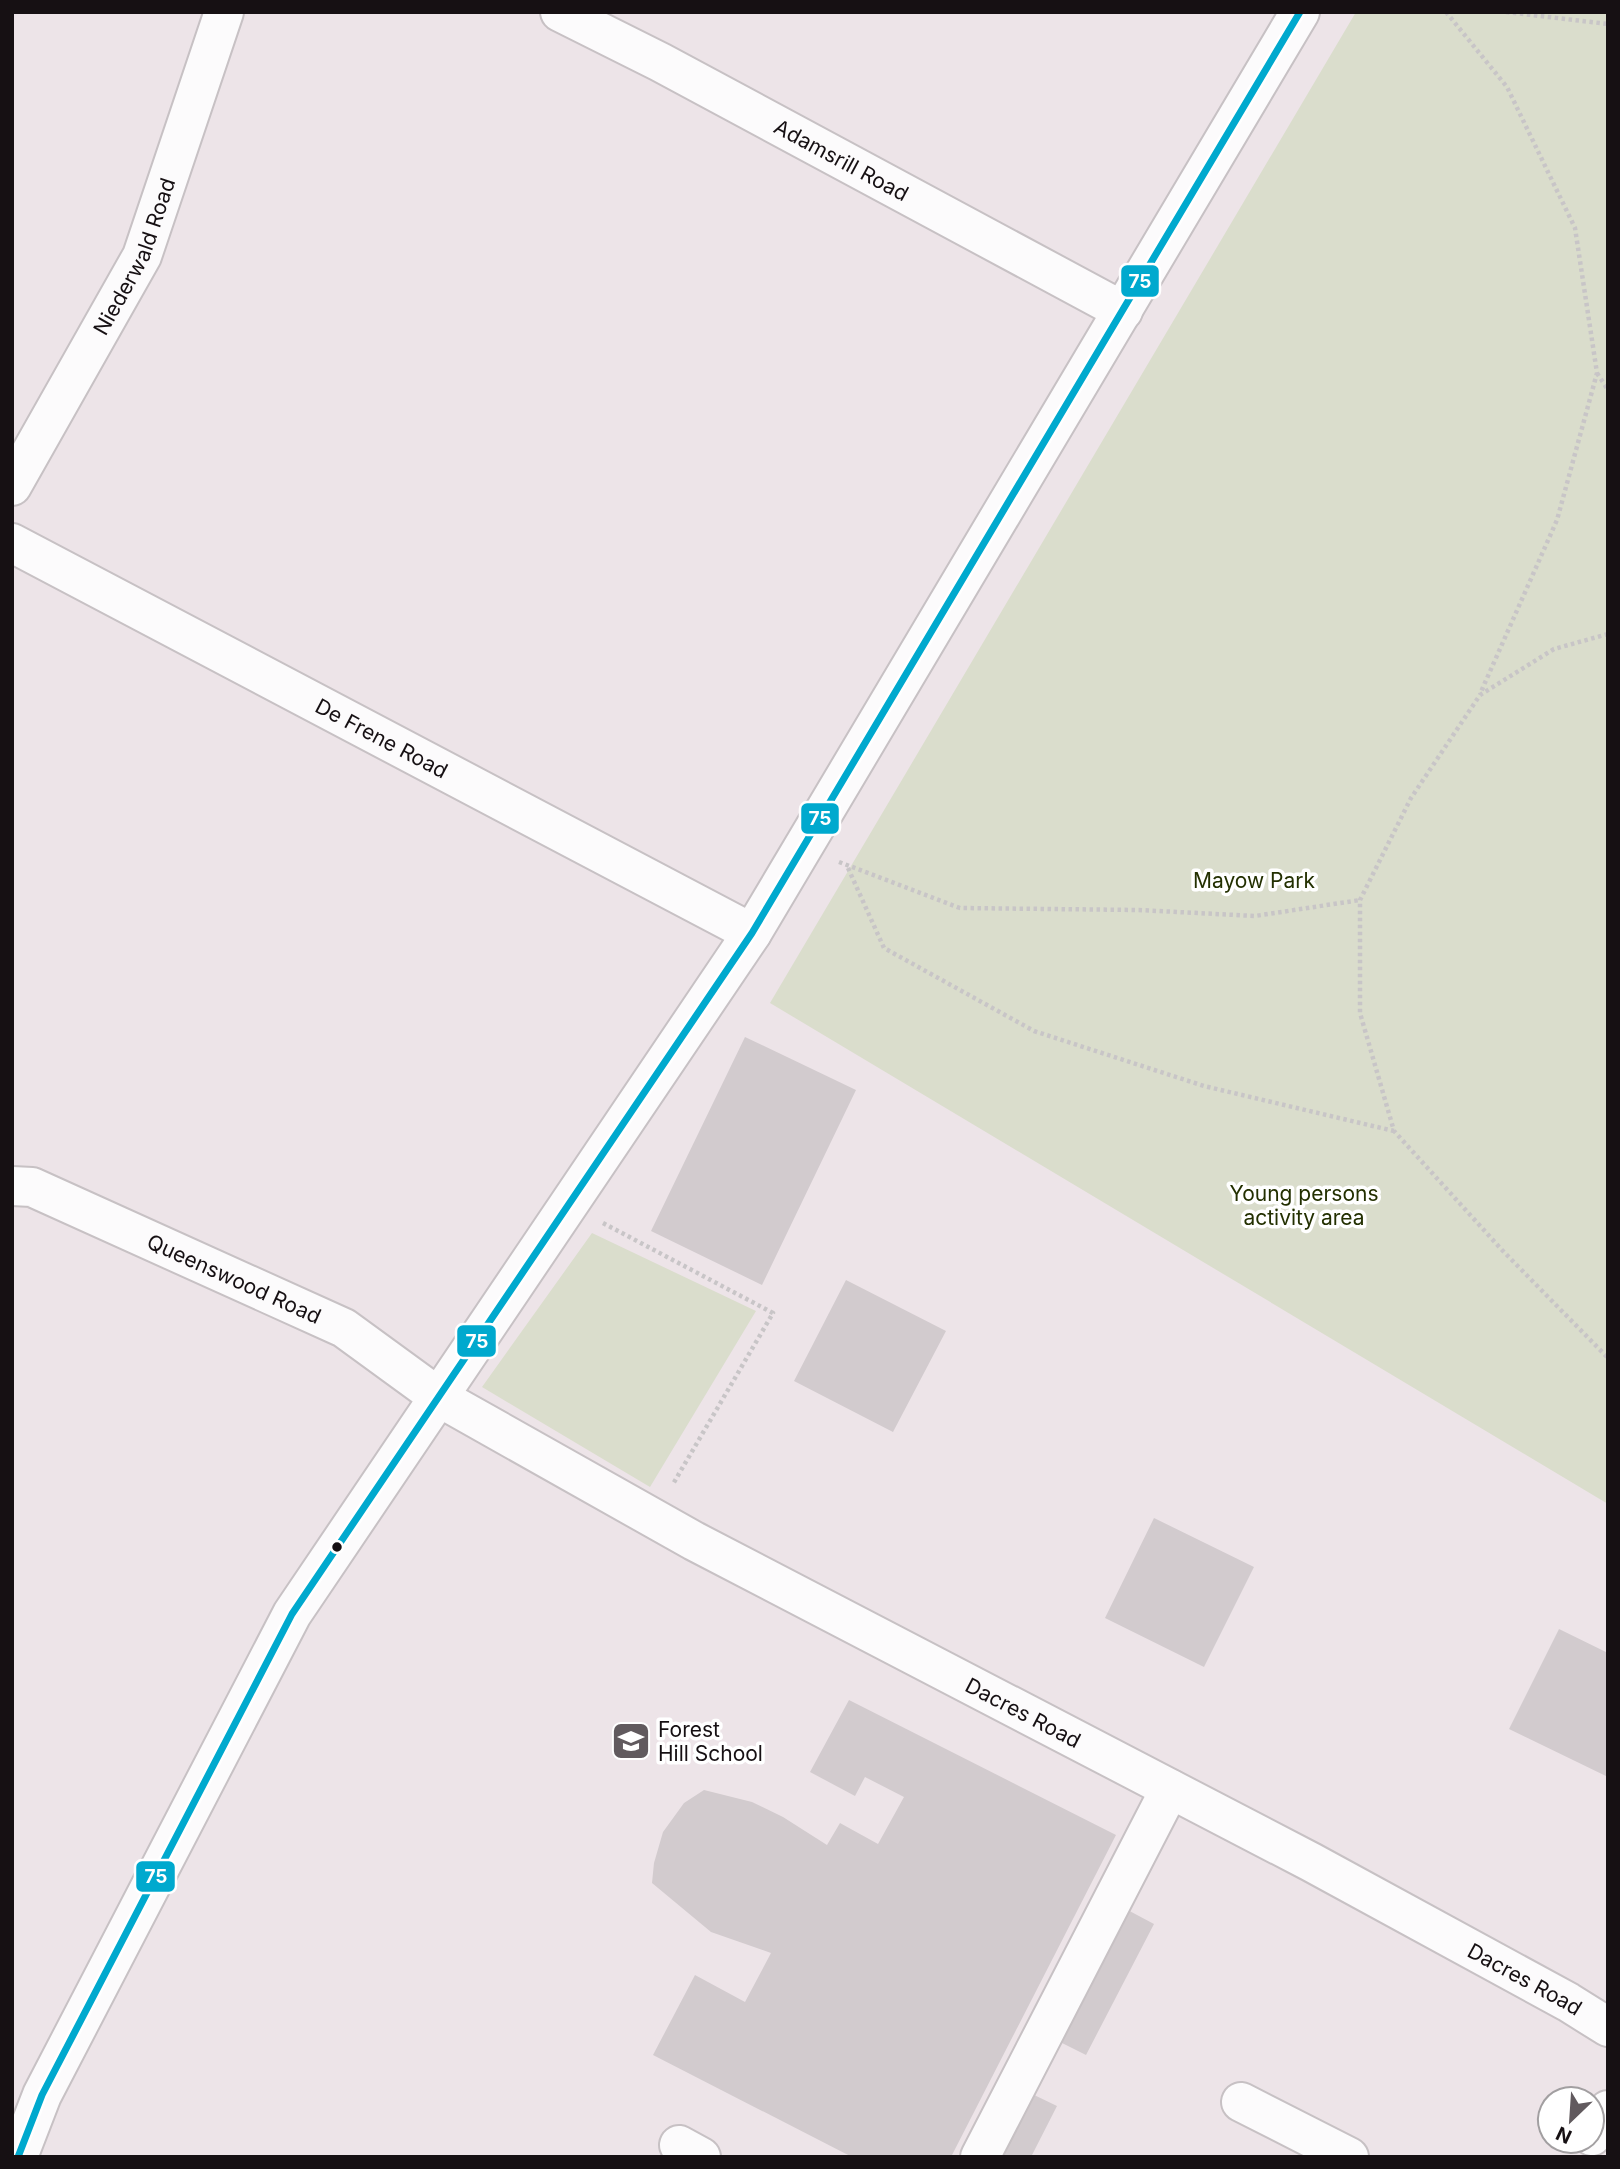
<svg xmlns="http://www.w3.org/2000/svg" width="1620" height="2169" viewBox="0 0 1620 2169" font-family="Inter,sans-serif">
  <rect width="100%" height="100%" fill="#ede4e8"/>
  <!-- green -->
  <path fill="#daddcc" d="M1356,12H1608V1504L770,1003Z
    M592,1233L756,1311L650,1487L482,1387Z"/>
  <!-- building -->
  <path fill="#d2cbce" d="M745,1037L856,1090L762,1285L651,1231Z
    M846,1280L946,1331L893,1432L794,1381Z
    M1154,1518L1254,1567L1204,1667L1105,1618Z
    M1559,1629L1608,1653V1777L1509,1729Z
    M849,1700L1116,1835L951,2157H852L653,2055L695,1975L745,2002L771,1953L711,1932L652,1883L654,1863L663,1832L684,1803L704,1790L752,1802L783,1817L827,1845L840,1823L878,1844L904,1797L865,1777L855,1796L810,1772Z
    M1122,1907L1154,1924L1086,2055L1054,2039Z
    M1030,2093L1057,2106L1031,2157H996Z"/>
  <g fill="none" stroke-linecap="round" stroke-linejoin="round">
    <!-- minor casing -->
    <g stroke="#c7c1c4" stroke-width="42">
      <g id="minor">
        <path id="s1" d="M560,12L660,62L1123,311"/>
        <path id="s2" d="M12,486L142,256L224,12"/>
        <path id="s3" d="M12,543L752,933"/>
        <path id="s4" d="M12,1186L32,1187L344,1328L440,1398L694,1541L1311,1862L1568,2002L1608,2027"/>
        <path d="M1241,2102L1349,2157"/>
        <path d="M1592,2136L1608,2110"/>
        <path d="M679,2145L701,2157"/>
        <path d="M18,2157L42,2095L292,1614L752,933L1300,12"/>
        <path d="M980,2157L1170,1789"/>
      </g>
    </g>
    <!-- path -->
    <path stroke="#c8c5c7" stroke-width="4.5" stroke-dasharray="3.5 3.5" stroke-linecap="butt" d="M1446,12L1507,87L1575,228L1597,373L1557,520L1480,694
      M1506,12L1608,24
      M1597,373L1608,390
      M1608,634L1554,649L1480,695L1411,798L1360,900V1013L1394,1131L1502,1250L1608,1358
      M839,862L960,908L1139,910L1255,916L1360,900
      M848,868L884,948L1034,1031L1204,1086L1394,1131
      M603,1223L773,1313L673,1484"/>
    <!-- minor -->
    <use href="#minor" stroke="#fcfbfc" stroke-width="38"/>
    <!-- bus-1 casing -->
    <g stroke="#fff" stroke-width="12">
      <path id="bus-1" d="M18,2157L42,2095L292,1614L752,933L1300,12"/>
    </g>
    <!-- bus-1 -->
    <use href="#bus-1" stroke="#00a9ce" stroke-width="7"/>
  </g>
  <!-- icons -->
  <defs>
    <g id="school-square" transform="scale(2.0125)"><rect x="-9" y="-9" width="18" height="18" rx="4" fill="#615a5e" stroke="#fff"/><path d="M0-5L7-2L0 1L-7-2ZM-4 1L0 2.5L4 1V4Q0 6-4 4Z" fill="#fff"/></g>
  </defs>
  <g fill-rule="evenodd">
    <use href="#school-square" x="631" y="1741"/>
  </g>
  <!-- markers -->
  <circle fill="#161013" stroke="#fff" stroke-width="2.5" cx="337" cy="1547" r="6"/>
  <g text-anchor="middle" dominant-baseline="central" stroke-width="7" stroke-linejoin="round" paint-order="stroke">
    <!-- street labels -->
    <g font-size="21" fill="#161013" stroke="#fff">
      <text stroke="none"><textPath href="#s1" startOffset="318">Adamsrill Road</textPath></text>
      <text stroke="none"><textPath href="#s2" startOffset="261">Niederwald Road</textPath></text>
      <text stroke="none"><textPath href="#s3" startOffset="418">De Frene Road</textPath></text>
      <text stroke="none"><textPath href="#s4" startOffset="242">Queenswood Road</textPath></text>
      <text stroke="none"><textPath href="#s4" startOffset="1144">Dacres Road</textPath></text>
      <text stroke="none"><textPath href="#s4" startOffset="1712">Dacres Road</textPath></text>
    </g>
    <!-- park labels -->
    <g font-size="21" fill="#233001" stroke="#fff">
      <text x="1254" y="880">Mayow Park</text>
      <text x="1304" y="1193">Young persons<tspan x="1304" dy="24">activity area</tspan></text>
    </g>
    <!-- poi labels -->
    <g font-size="21" fill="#161013" stroke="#fff" text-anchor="start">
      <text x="658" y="1729">Forest<tspan x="658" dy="24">Hill School</tspan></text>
    </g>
  </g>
  <g stroke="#fff" stroke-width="2.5">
    <rect x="1120" y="264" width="40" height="34" rx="7" fill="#00a9ce"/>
    <rect x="800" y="802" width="40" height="33" rx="7" fill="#00a9ce"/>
    <rect x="456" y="1324" width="41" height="34" rx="7" fill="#00a9ce"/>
    <rect x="135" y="1860" width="41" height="33" rx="7" fill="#00a9ce"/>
  </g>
  <g font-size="19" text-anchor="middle" font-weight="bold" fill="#fff">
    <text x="1140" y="288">75</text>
    <text x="820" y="825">75</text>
    <text x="477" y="1348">75</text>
    <text x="156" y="1883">75</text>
  </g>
  <!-- border -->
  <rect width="1620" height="2169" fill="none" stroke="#161013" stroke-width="28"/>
  <!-- north arrow -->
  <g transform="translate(1571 2120) rotate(205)"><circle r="33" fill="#ffffff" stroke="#a29fa1" stroke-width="2"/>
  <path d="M0-5L12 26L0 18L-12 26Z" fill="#615a5e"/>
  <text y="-10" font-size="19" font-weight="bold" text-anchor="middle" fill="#161013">N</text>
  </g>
</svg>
